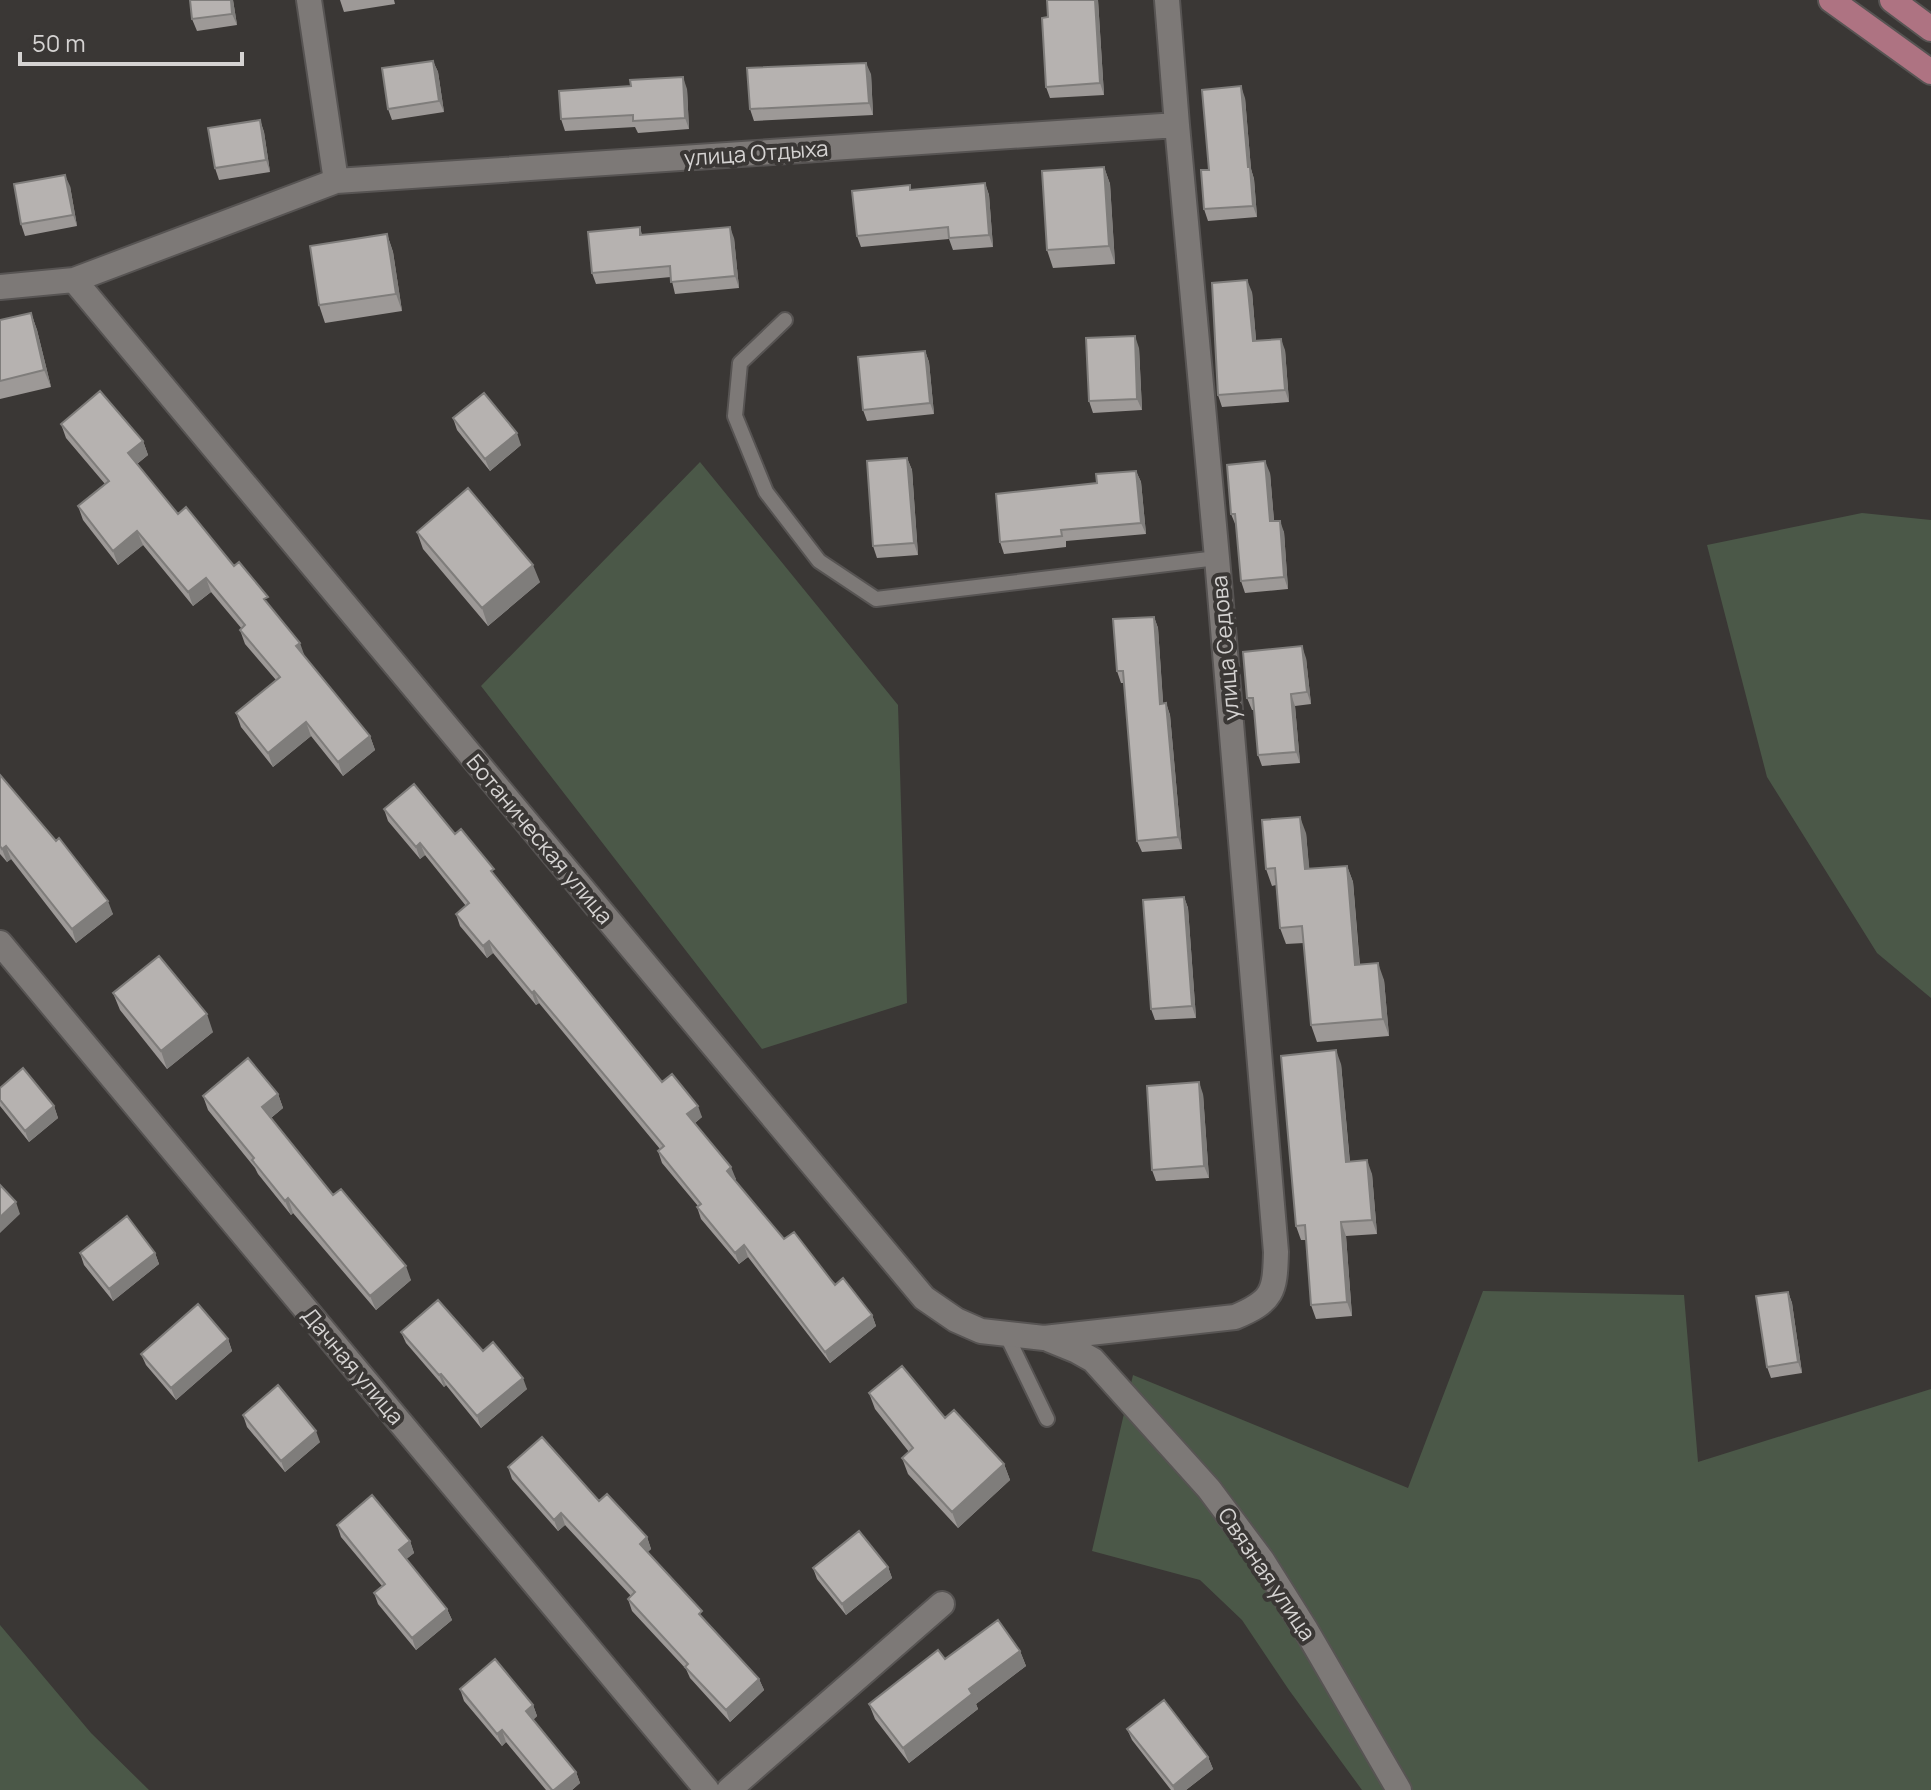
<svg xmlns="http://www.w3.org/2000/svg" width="1931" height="1790" viewBox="0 0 1931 1790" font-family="Manrope,sans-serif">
  <rect width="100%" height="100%" fill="#3a3735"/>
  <!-- green -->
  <path fill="#4b5848" d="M700,462L898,705L907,1003L762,1049L481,686Z
    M1862,513L1931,520V998L1877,953L1767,777L1707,545Z
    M1483,1291L1684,1295L1698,1462L1931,1389V1790H1362L1289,1690L1242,1620L1200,1580L1092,1551L1133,1375L1408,1488Z
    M0,1625L91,1733L149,1790H0Z"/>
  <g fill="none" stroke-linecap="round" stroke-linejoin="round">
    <!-- lane casing -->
    <g stroke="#575453" stroke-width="18">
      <path id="lane" d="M785,320L740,363L735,416L766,492L819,561L876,599L1217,558
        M1006,1334L1047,1419"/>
    </g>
    <!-- street casing -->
    <g stroke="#575453" stroke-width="28">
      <path id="street" d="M309,0L336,181
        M74,280L924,1298L956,1320L981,1331L1044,1338L1235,1317C1273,1301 1275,1292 1276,1252L1217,558L1177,125L1167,0
        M0,287L74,280L336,181L1177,125
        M0,943L707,1790
        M1050,1340L1077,1351L1093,1360L1209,1489L1262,1560L1306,1630L1399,1790
        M729,1790L942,1604"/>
    </g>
    <!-- primary casing -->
    <g stroke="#575453" stroke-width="28">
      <path id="primary" d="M1831,0L1931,72
        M1892,0L1931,29"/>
    </g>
    <!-- lane -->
    <use href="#lane" stroke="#7d7977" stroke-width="14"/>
    <!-- street -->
    <use href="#street" stroke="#7d7977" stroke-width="24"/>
    <!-- primary -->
    <use href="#primary" stroke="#ae7382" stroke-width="24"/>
  </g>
  <!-- wall -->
  <path fill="#9d9997" d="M233,0L237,25L197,31L192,19Z
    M340,0H394L395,4L344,12Z
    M1047,0H1098L1104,95L1050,98L1046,87L1048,17Z
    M433,61L438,72L444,112L392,120L388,109Z
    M871,74L873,115L754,121L750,109Z
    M687,89L689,129L638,133L635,127L565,131L561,119Z
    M1245,98L1251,169L1254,179L1257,217L1208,221L1204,209L1209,170Z
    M260,120L264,132L270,172L219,180L215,168Z
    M1104,167L1110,184L1115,264L1053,268L1047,250Z
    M985,183L989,195L993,247L953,250L949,239L861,247L857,236L912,190Z
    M70,186L77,226L25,236L21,224Z
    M640,227L642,235L734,238L739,288L675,294L671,277L596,284L592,273Z
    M387,234L393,252L402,311L325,323L319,305Z
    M1252,292L1256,340L1285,350L1289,402L1222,407L1218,395Z
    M31,313L37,330L51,387L0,399V320Z
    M1139,348L1142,410L1093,413L1089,401Z
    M925,351L929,362L934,414L867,421L863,410Z
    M453,418L521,445L490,471L457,430Z
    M61,424L143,441L148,455L137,464L178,514L234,566L272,609L305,657L370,736L375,750L343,776L311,736L273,767L241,727L236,713L276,680L245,644L240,630L242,629L211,592L193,606L143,545L118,565L83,520L78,506L105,484L66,438Z
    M907,458L912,470L918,555L877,558L873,546Z
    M1136,471L1141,482L1146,534L1066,541V547L1004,554L1000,542L1097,483Z
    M1270,473L1274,521L1284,532L1288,589L1245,593L1241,581L1236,526L1231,514Z
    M417,532L540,582L488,626L423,549Z
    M1154,617L1158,628L1163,703H1166L1170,715L1182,849L1142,852L1137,841L1124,683H1121L1117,671Z
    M1306,658L1311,704L1295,706L1300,763L1262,766L1258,755L1254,710H1252L1247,698Z
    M0,775L113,914L76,943L11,859L7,862L0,854Z
    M384,809L455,834L498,880L662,1082L702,1117L695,1123L736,1179L735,1180L784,1239L872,1315L876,1326L830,1363L748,1257L739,1264L701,1219L697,1207L698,1206L662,1163L658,1151L660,1149L539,1003L536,1005L493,953L487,958L460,926L456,914L466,906L425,855L420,859L388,821Z
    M1306,833L1309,869L1347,866L1353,882L1360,965L1384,980L1389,1036L1317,1042L1311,1025L1304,943L1286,944L1280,928L1276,885L1272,886L1266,869Z
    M1184,897L1188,908L1196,1018L1155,1020L1151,1009Z
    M113,993L213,1032L167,1069L120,1010Z
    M1341,1064L1350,1162L1372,1174L1377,1234L1346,1236L1352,1316L1316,1319L1311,1305L1306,1240H1301L1296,1226Z
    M0,1088L54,1106L58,1118L29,1142L0,1106Z
    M278,1094L283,1108L271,1118L333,1195L411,1280L376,1310L293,1213L291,1215L258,1174L255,1168L208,1110L203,1096Z
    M1203,1094L1209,1178L1156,1181L1152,1170Z
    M80,1253H155L159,1264L113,1301L84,1265Z
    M1788,1292L1792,1303L1802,1373L1771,1378L1767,1367Z
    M401,1332L483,1351L527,1389L481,1428L446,1385L444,1387L406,1343Z
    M228,1339L232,1351L176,1400L146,1365L141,1354Z
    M869,1393L945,1418L1004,1464L1010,1480L958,1528L908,1474L902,1458L909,1452L875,1409Z
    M243,1415L320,1442L285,1472L247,1427Z
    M508,1467L599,1501L647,1537L651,1549L647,1552L705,1621L759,1679L764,1690L730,1722L690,1678L686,1669L632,1611L628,1599L631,1596L565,1525L558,1531L512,1479Z
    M337,1525L410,1541L414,1553L406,1559L447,1609L452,1620L416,1650L378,1604L374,1593L382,1586L341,1537Z
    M888,1567L892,1578L846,1615L817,1579L813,1568Z
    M1020,1651L1026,1666L976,1704L978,1709L909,1763L875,1719L869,1704L945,1659Z
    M460,1689L533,1705L537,1716L533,1720L576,1772L580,1783L572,1790H546L506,1742L502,1746L464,1701Z
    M1127,1729L1208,1757L1213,1769L1186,1790H1171L1132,1740Z"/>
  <!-- shaded-wall -->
  <path fill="#7f7d7b" d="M231,0H233L237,25L232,14Z
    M1095,0H1098L1104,95L1100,83Z
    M433,61L438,72L444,112L439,101Z
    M866,63L871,74L873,115L869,103Z
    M683,77L687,89L689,129L685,118Z
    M1241,86L1245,98L1251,169L1254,179L1257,217L1253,206L1248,167Z
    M260,120L264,132L270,172L266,160Z
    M1104,167L1110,184L1115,264L1109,246Z
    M65,175L70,186L77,226L73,215Z
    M985,183L989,195L993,247L989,235Z
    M730,227L734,238L739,288L735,276Z
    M387,234L393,252L402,311L396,294Z
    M1247,280L1252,292L1257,352L1253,341Z
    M31,313L37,330L51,387L44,370Z
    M1135,336L1139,348L1142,410L1137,399Z
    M1281,339L1285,350L1289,402L1285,390Z
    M925,351L929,362L934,414L930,403Z
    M517,433L521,445L490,471L485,459Z
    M143,441L148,455L133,467L128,453Z
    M907,458L912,470L918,555L914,543Z
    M1265,461L1270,473L1275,533L1270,521Z
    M1136,471L1141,482L1146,534L1141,523Z
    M1280,521L1284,532L1288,589L1284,577Z
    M137,531L143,545L118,565L113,551Z
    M533,565L540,582L488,626L482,608Z
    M206,578L211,592L193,606L188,592Z
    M1154,617L1158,628L1164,715L1160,704Z
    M300,643L305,657L296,646Z
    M1302,646L1306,658L1311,704L1307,692Z
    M1291,694L1295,706L1300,763L1296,752Z
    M1166,703L1170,715L1182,849L1178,837Z
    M306,722L311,736L273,767L268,753Z
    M370,736L375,750L343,776L338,762Z
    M1300,817L1306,833L1311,886L1305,869Z
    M420,843L425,855L420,859L416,847Z
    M6,846L11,859L7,862L2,849Z
    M1347,866L1353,882L1361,982L1355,965Z
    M1184,897L1188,908L1196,1018L1192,1006Z
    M108,901L113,914L76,943L72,929Z
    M489,941L493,953L487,958L483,946Z
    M1378,963L1384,980L1389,1036L1383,1019Z
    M534,991L539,1003L536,1005L532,993Z
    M207,1014L213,1032L167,1069L161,1051Z
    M1336,1050L1341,1064L1351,1176L1346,1162Z
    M1199,1082L1203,1094L1209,1178L1204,1166Z
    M278,1094L283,1108L267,1121L262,1107Z
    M54,1106L58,1118L29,1142L25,1131Z
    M698,1106L702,1117L691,1126L687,1114Z
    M1367,1160L1372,1174L1377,1234L1372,1220Z
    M731,1167L736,1179L731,1182L727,1171Z
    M288,1198L293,1213L291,1215L285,1201Z
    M16,1202L20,1214L0,1233V1217Z
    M1341,1222L1346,1236L1352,1316L1347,1302Z
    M744,1245L748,1257L739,1264L735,1253Z
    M155,1253L159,1264L113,1301L109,1289Z
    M406,1266L411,1280L376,1310L370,1296Z
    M1788,1292L1792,1303L1802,1373L1798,1362Z
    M872,1315L876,1326L830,1363L825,1352Z
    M228,1339L232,1351L176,1400L171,1388Z
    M441,1374L446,1385L444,1387L439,1375Z
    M523,1378L527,1389L481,1428L477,1416Z
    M316,1431L320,1442L285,1472L281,1461Z
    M1004,1464L1010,1480L958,1528L952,1512Z
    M561,1513L565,1525L558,1531L554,1520Z
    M647,1537L651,1549L644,1556L640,1544Z
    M410,1541L414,1553L403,1562L399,1550Z
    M888,1567L892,1578L846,1615L842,1604Z
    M447,1609L452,1620L416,1650L412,1638Z
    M1020,1651L1026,1666L976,1704L978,1709L909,1763L903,1748L969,1689Z
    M759,1679L764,1690L730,1722L726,1710Z
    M533,1705L537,1716L530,1722L526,1711Z
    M502,1730L506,1742L502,1746L497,1734Z
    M1208,1757L1213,1769L1186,1790H1174L1173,1786Z
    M576,1772L580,1783L572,1790H554Z"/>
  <!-- building -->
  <path fill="#b6b2b0" stroke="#7f7d7b" stroke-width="2" d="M190,0H231L232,14L192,19Z
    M1047,0H1095L1100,83L1046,87L1042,18L1048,17Z
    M433,61L439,101L388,109L382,68Z
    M866,63L869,103L750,109L747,68Z
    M683,77L685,118L633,121V115L561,119L559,91L631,86L630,80Z
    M1241,86L1248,167H1250L1253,206L1204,209L1201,170H1209L1202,90Z
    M260,120L266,160L215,168L208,128Z
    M1104,167L1109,246L1047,250L1042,171Z
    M65,175L73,215L21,224L14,184Z
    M985,183L989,235L949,238L948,227L857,236L852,191L910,185V190Z
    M640,227V235L730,227L735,276L671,282L670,266L592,273L588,232Z
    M387,234L396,294L319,305L310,246Z
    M1247,280L1253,341L1281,339L1285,390L1218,395L1212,283Z
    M31,313L44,370L0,381V320Z
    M1135,336L1137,399L1089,401L1086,338Z
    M925,351L930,403L863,410L858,357Z
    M100,391L143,441L128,453L178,514L186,507L234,566L239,562L268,597L264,599L300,643L296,646L370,736L338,762L306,722L268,753L236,713L280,677L240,630L245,625L206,578L188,592L137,531L113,551L78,506L109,481L61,424Z
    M484,393L517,433L485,459L453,418Z
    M907,458L914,543L873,546L867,461Z
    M1265,461L1270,521H1280L1284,577L1241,581L1235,514H1231L1227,465Z
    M1136,471L1141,523L1061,530L1062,536L1000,542L996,494L1097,483L1096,474Z
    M468,488L533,565L482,608L417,532Z
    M1154,617L1160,704L1166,703L1178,837L1137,841L1123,671H1117L1113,619Z
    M1302,646L1307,692L1291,694L1296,752L1258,755L1253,698H1247L1243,652Z
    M0,775L56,841L59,838L108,901L72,929L6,846L2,849L0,846Z
    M414,784L455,834L461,829L494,869L491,871L662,1082L672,1074L698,1106L687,1114L731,1167L727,1171L784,1239L794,1232L835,1285L843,1278L872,1315L825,1352L744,1245L735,1253L697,1207L701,1204L658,1151L664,1146L534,991L532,993L489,941L483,946L456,914L469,903L420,843L416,847L384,809Z
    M1300,817L1305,869L1347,866L1355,965L1378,963L1383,1019L1311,1025L1302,926L1280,928L1275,868L1266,869L1262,820Z
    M1184,897L1192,1006L1151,1009L1143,900Z
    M159,956L207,1014L161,1051L113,993Z
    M1336,1050L1346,1162L1367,1160L1372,1220L1341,1222L1347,1302L1311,1305L1305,1225L1296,1226L1281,1056Z
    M248,1058L278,1094L262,1107L333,1195L341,1189L406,1266L370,1296L288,1198L285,1201L252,1160L254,1158L203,1096Z
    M23,1068L54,1106L25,1131L0,1100V1088Z
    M1199,1082L1204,1166L1152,1170L1147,1086Z
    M0,1185L16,1202L0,1217Z
    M127,1216L155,1253L109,1289L80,1253Z
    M1788,1292L1798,1362L1767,1367L1756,1296Z
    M438,1300L483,1351L493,1342L523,1378L477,1416L441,1374L439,1375L401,1332Z
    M198,1304L228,1339L171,1388L141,1354Z
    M902,1366L945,1418L954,1410L1004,1464L952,1512L902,1458L913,1448L869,1393Z
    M278,1385L316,1431L281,1461L243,1415Z
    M542,1437L599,1501L607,1494L647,1537L640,1544L702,1611L699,1614L759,1679L726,1710L685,1667L688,1664L628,1599L635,1592L561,1513L554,1520L508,1467Z
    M372,1495L410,1541L399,1550L447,1609L412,1638L374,1593L385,1584L337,1525Z
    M859,1531L888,1567L842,1604L813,1568Z
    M998,1620L1020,1651L969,1689L972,1694L903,1748L869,1704L938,1650L945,1659Z
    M495,1659L533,1705L526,1711L576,1772L554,1790H552L502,1730L497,1734L460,1689Z
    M1164,1700L1208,1757L1173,1786L1127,1729Z"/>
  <g text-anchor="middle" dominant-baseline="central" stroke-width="8" stroke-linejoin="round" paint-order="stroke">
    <!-- street labels -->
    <g font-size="22" fill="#d5d3d2" stroke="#3a3735">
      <text transform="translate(756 153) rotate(-4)">улица Отдыха</text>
      <text transform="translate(1225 648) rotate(-95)">улица Седова</text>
      <text transform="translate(540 839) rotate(50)">Ботаническая улица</text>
      <text transform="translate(353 1366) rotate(50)">Дачная улица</text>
      <text transform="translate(1267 1574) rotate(56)">Связная улица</text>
    </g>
  </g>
  <!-- scale -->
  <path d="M20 52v12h222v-12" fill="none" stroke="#d5d3d2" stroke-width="4"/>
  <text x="32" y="52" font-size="24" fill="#d5d3d2" stroke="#3a3735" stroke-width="6" paint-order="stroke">50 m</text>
</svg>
